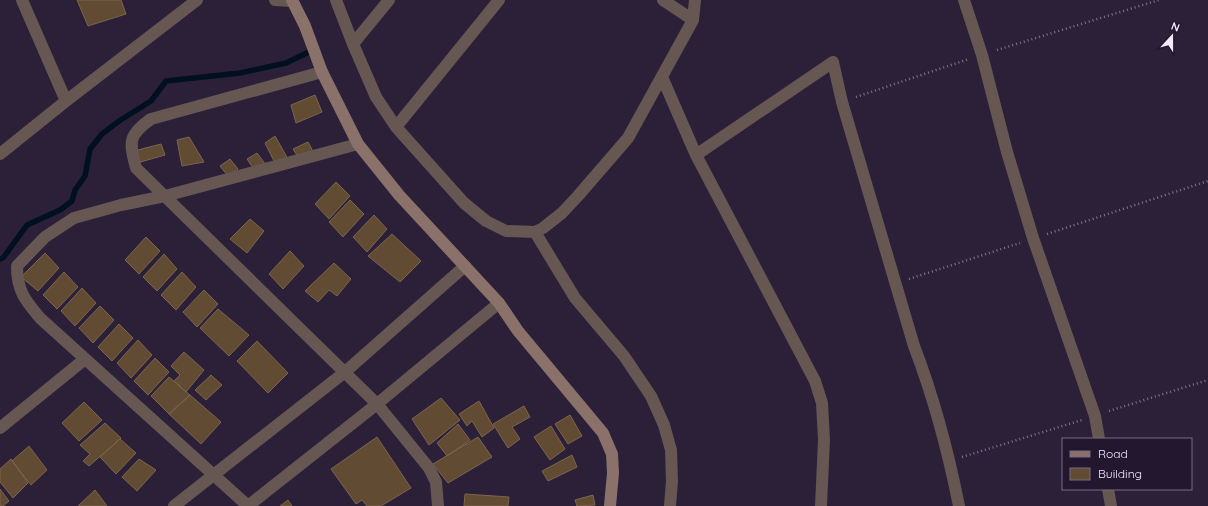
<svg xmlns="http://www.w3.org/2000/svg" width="1208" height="506" viewBox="0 0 1208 506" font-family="Quicksand,sans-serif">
  <rect width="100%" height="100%" fill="#2c2039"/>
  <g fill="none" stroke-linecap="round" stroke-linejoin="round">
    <!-- stream -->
    <path stroke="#001020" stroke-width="5.5" d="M0,259L3,258L27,225L60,210L72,201L75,190L85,176L90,149L102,134L119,121L151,101L166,81L240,73L286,63L311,51"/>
  </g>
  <!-- building -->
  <path fill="#614b33" stroke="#7c654c" d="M77,0H121L126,14L88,26Z
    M315,95L322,112L296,123L291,105Z
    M275,136L288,159L275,163L265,143Z
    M189,137L204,162L182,166L177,140Z
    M308,142L315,155L300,160L293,149Z
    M161,144L165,155L137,163L134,151Z
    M257,153L266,165L255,171L247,159Z
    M230,159L238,169L228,176L220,166Z
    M336,182L350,196L329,219L315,204Z
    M350,200L364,214L343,237L329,222Z
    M374,215L387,229L367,252L353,237Z
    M250,219L264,231L247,253L230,239Z
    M392,234L421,261L400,282L368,256Z
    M146,237L160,251L139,274L125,260Z
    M290,251L304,266L283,289L269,274Z
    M45,253L59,268L38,291L21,277Z
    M164,254L177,269L157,291L143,277Z
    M334,263L351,279L337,296L329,290L318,302L305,291Z
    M64,272L78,287L57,309L43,295Z
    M182,272L196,287L176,310L161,295Z
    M82,288L96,303L75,326L61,311Z
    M204,290L218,304L197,327L183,312Z
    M100,306L114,320L93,343L79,328Z
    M218,309L249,335L229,356L200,328Z
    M119,324L133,338L112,361L98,347Z
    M138,340L152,355L131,378L117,363Z
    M257,341L288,373L268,393L237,361Z
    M184,352L204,370L186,392L174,381L180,375L171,366Z
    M155,358L169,372L148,395L134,381Z
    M211,375L222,385L206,400L195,390Z
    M169,377L190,395L169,414L151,396Z
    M190,395L221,422L201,444L169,414Z
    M441,398L460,420L429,445L412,419Z
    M479,401L494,428L482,437L472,421L467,426L459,414Z
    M84,402L102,420L79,441L62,423Z
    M524,406L530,417L512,427L520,439L508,448L493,424Z
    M570,415L582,436L568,444L555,424Z
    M105,423L121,438L89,466L83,461L90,454L80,445Z
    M458,424L470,440L447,456L437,443Z
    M551,426L565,449L550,460L534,437Z
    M377,437L411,488L381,506H367L362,500L356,504L331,469Z
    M478,437L492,457L448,483L433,464Z
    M120,439L136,453L116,474L100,457Z
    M29,446L47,470L31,485L12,461Z
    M572,455L577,467L548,481L542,471Z
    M11,459L28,483L13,498L0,482V469Z
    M139,459L156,470L137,491L122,477Z
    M0,489L9,501L3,506H0Z
    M95,490L107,506H78Z
    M465,494L509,497L508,506H464Z
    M593,495L595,505L577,506L575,500Z
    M288,500L292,506H280Z"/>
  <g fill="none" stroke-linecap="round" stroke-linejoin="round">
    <!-- path -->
    <path stroke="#7f758a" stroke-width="2.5" stroke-dasharray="1 3" stroke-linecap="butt" d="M997,50L1159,0
      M856,97L969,59
      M1047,234L1208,181
      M909,279L1020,243
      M1109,411L1208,380
      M962,457L1082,420"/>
    <!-- street -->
    <path stroke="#665753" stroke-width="12" d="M22,0L66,101
      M275,0L292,1
      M336,0L353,44L376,97L396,127L464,203L486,221L506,231L535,232L543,228L562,213L577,197L628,138L693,20L695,0
      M663,0L693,20
      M964,0L982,55L1007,152L1033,238L1095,416L1099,439
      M353,44L389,0
      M322,72L151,119C128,135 129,142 136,168L377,404L429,468L436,482L438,506
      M662,77L696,155L815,381L822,403L824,440L821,506
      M396,127L499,0
      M0,154L66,101L197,0
      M696,155L833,62L842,102L914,346C934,398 948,451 959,506
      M535,232L575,298L624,356L651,396L664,425L671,450L672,481L670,506
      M0,428L85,359
      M1108,489L1111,506
      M174,506L345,372L465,266
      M248,506L40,318C25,300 17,291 17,266L45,237L74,218L121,205L165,196L358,144
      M248,506L377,404L499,303"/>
    <!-- secondary -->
    <path stroke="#8a726b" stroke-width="12" d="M292,0L305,26L322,72L358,144L399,195L499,303L518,331L603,433L612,454L613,473L610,506"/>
  </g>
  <!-- legend -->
  <rect x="1062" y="438" width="130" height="52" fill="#23172f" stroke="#766c81"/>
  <rect x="1070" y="451" width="20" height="6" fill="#8a726b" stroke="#766c81"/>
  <text x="1098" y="458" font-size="12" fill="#f2ebfb">Road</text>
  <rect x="1070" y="468" width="20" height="12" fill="#614b33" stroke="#766c81"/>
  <text x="1098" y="478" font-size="12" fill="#f2ebfb">Building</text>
  <!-- north arrow -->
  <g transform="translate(1172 36) rotate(21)" stroke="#23172f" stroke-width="3" paint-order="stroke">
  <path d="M0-3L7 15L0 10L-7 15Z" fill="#f2ebfb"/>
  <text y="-6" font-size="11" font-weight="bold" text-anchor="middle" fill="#f2ebfb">N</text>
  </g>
</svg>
